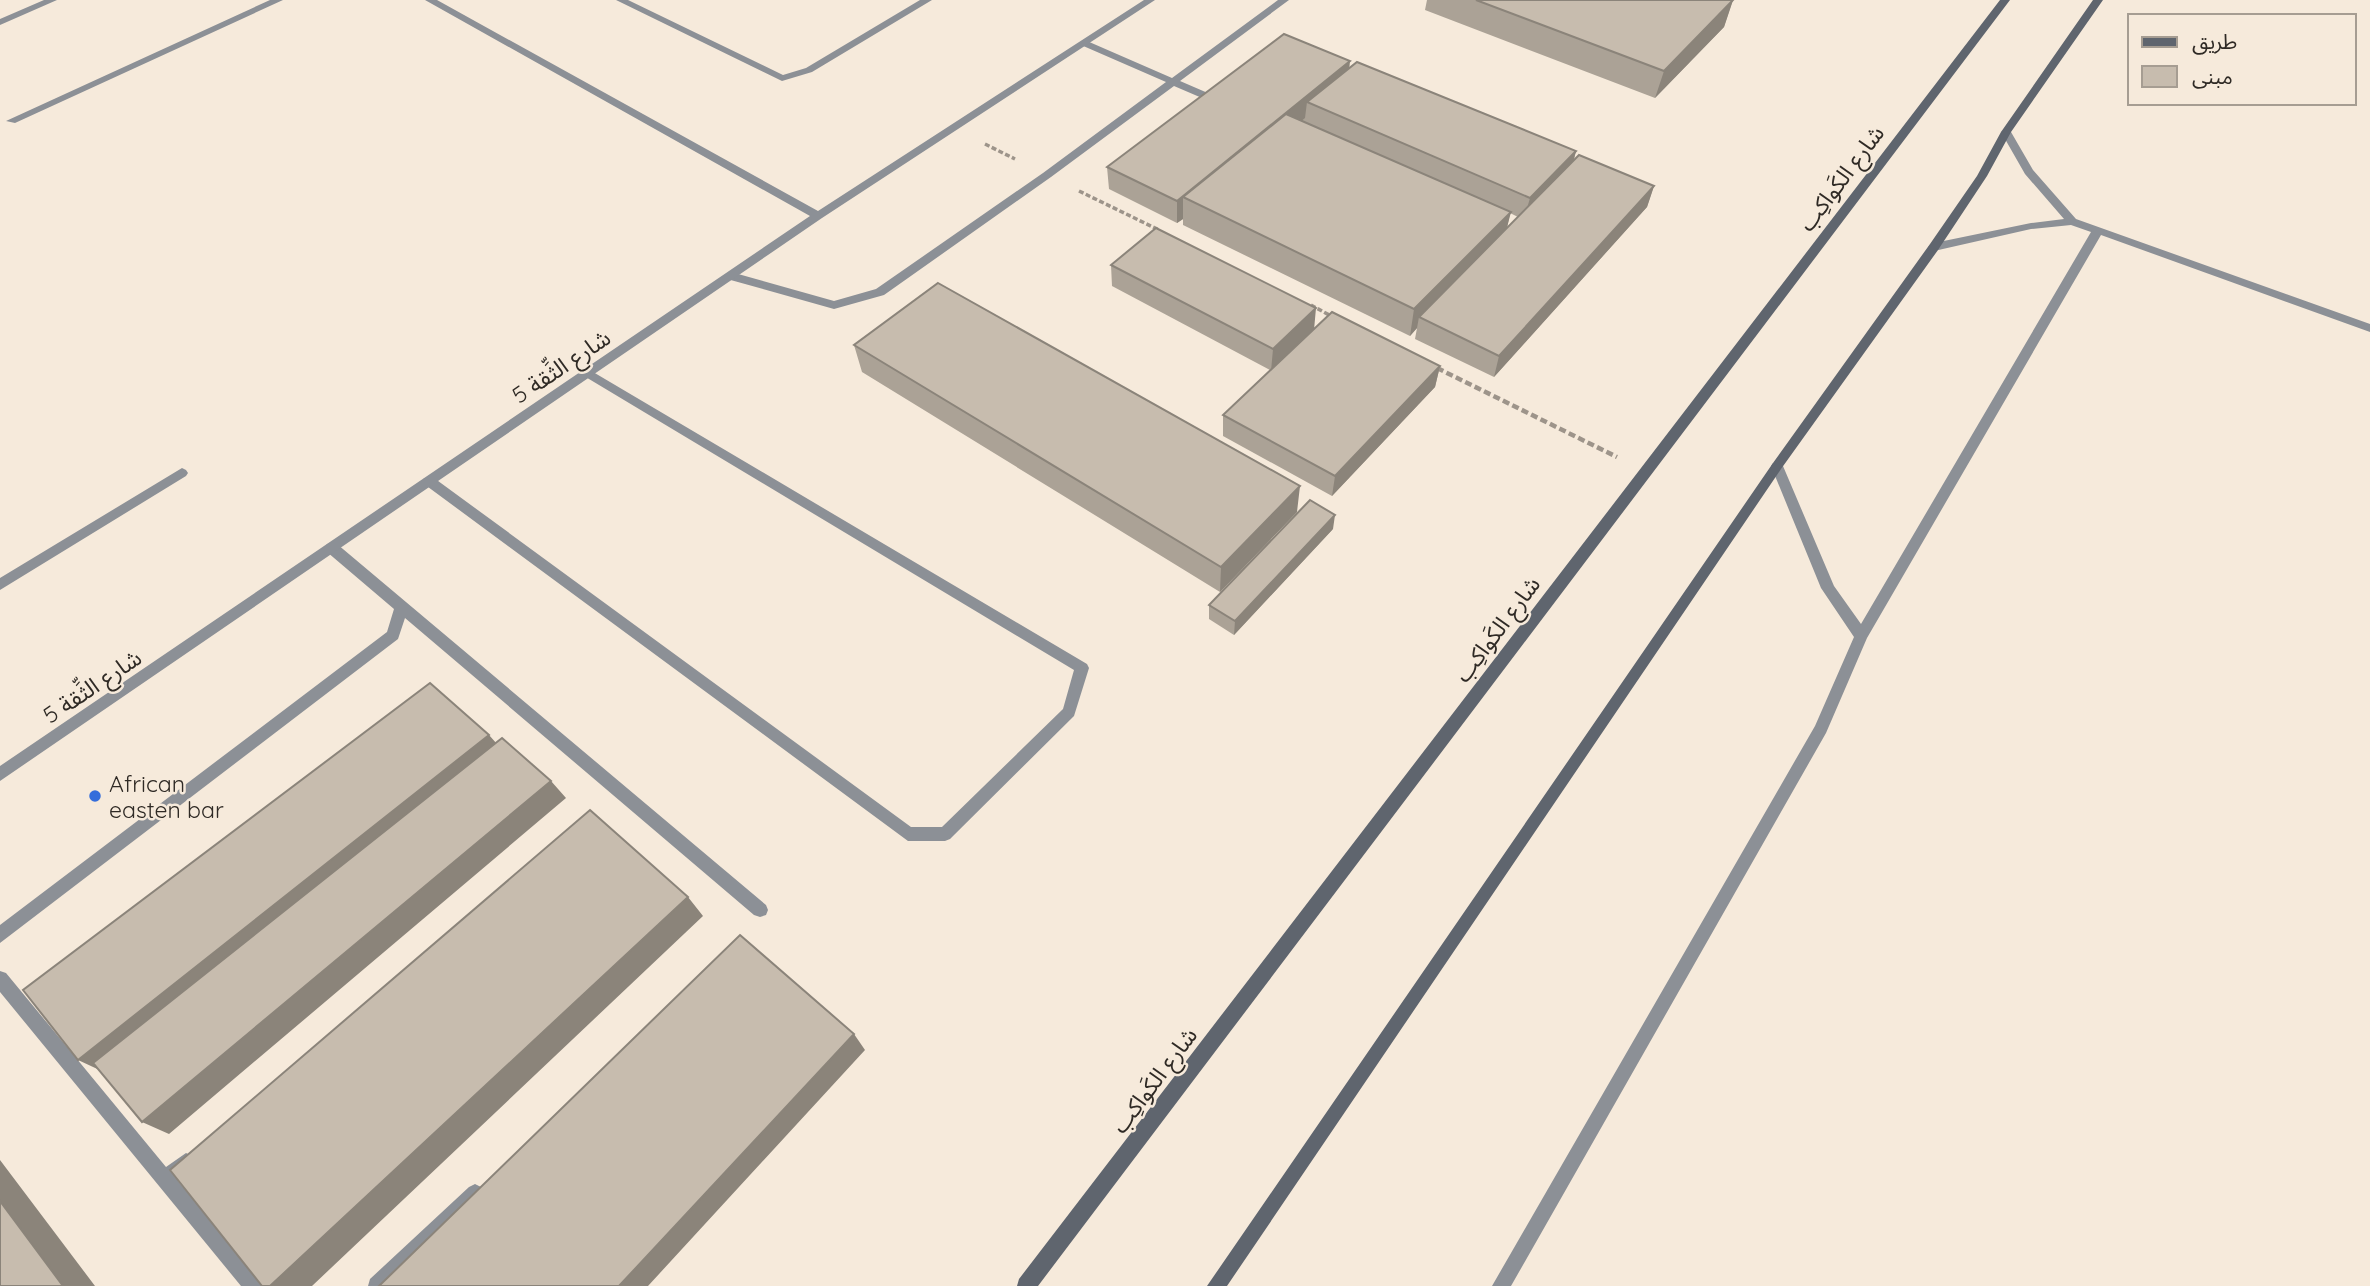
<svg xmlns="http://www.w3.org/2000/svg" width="2370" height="1286" viewBox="0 0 2370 1286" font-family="Quicksand,'Noto Sans Arabic',sans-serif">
  <rect width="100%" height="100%" fill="#f6eadb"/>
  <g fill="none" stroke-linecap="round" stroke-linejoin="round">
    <!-- path-far1 -->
    <path stroke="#9d948a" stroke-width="3.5" stroke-dasharray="5 2.5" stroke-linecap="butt" d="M985,144L1015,159
      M1079,191L1159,230
      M1311,305L1331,316"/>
    <!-- path -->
    <path stroke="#9d948a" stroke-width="4.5" stroke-dasharray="7 3.5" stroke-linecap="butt" d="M1437,368L1617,457"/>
    <!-- lane -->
    <path fill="#8c9096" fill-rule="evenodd" d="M44,0H57L0,25V19Z
      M270,0H283L15,123L6,121Z
      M616,0H628L783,75L806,68L920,0H932L812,72L782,81Z
      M1278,0H1289L1180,81L1224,100V104H1216L1174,86L1051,177L884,295L834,309L727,279L725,276L731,272L834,301L876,289L1043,173L1166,82L1081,45V41H1087L1172,78Z
      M588,369L1087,664L1089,668L1074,716L950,839L945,841H908L424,484L423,481L424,478H434L911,827H942L1063,709L1074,670L584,376L582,373Z
      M182,468L186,470L188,473L186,476L0,590V578Z
      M332,543L337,544L766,905L768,910L766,915L760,917L754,915L405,618L398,639L0,943V925L387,632L394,609L327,552L325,548L327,544Z
      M0,971L6,973L166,1167L186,1153L192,1156L195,1162L192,1168L178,1181L260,1279L262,1286H241L0,992Z
      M475,1184L481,1187L484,1193L481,1199L391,1286H368L370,1279L469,1187Z"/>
    <!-- street -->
    <path fill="#8c9096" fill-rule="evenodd" d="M425,0H437L818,211L1144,0H1155L822,218L0,781V766L810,216Z
      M2006,129L2011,132L2033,170L2076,219L2370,324V332L2101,235L1867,638L1826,733L1511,1286H1492L1815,726L1854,637L1821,588L1771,466L1773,463H1781L1783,466L1834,586L1861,624L2091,232L2071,225L2031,229L1934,251L1930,250L1928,247L1934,243L2031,223L2064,219L2025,174L2001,132Z"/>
    <!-- secondary -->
    <path fill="#5f656e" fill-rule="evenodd" d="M2000,0H2010L1038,1286H1017L1019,1279Z
      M2093,0H2103L2011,132L1987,176L1938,250L1781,469L1227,1286H1207L1773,463L1930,244L1977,176L2001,132Z"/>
  </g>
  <!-- wall -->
  <path fill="#aba296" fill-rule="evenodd" d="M1427,0H1733L1724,27L1655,98L1425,10Z
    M1350,67L1576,151L1574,160L1654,186L1647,207L1494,377L1415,339L1417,328L1410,336L1183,225V219L1177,223L1109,189L1107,167ZM1510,213L1518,217L1507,228Z
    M1111,265L1440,366L1435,387L1332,496L1223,436V415L1270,370L1112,286Z
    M854,345L1297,512L1220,592L862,372Z
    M1333,529L1234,635L1209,619V605Z"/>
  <!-- shaded-wall -->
  <path fill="#8b847a" d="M1733,0L1724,27L1655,98L1664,71Z
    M1350,61L1348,82L1307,102L1305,118L1199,205L1183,197V219L1177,223V201Z
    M1576,151L1570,173L1524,219L1530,198Z
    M1654,186L1647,207L1494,377L1499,356Z
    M1511,212L1504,239L1419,317L1417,328L1410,336L1414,309Z
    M1316,308L1314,330L1271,371L1273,349Z
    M1440,366L1435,387L1332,496L1335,476Z
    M1300,486L1297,512L1220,592L1221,567Z
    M1335,515L1333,529L1234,635L1235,621Z
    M489,735L505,753L106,1073L78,1060Z
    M551,781L566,798L169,1134L142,1122Z
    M688,897L703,916L312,1286H270Z
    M854,1034L865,1050L648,1286H619Z
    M0,1160L95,1286H63L0,1201Z"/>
  <!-- building -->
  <path fill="#c7bcae" stroke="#8b847a" stroke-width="2" d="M1476,0H1733L1664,71Z
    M1284,34L1350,61L1177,201L1107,167Z
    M1357,62L1576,151L1530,198L1307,102Z
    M1286,114L1511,212L1414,309L1183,197Z
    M1579,155L1654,186L1499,356L1419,317Z
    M1156,228L1316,308L1273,349L1111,265Z
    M938,283L1300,486L1221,567L854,345Z
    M1332,312L1440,366L1335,476L1223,415Z
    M1310,500L1335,515L1235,621L1209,605Z
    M430,683L489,735L78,1060L23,990Z
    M502,738L551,781L142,1122L93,1063Z
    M590,810L688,897L270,1286H262L170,1170Z
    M740,935L854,1034L619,1286H379Z
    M0,1201L63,1286H0Z"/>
  <!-- markers -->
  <circle fill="#346ddb" stroke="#f6eadb" stroke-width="2.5" cx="95" cy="796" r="7"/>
  <g text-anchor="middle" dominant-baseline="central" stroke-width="5" stroke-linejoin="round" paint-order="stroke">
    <!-- street labels -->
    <g font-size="23" fill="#2f2a25" stroke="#f6eadb">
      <text transform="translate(1841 178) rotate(-53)">شارع الكَواكِب</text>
      <text transform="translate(561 366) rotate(-34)">شارع الثِّقة 5</text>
      <text transform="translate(1497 629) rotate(-53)">شارع الكَواكِب</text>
      <text transform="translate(92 686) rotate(-34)">شارع الثِّقة 5</text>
      <text transform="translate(1154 1080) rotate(-53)">شارع الكَواكِب</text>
    </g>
    <!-- poi labels -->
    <g font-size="23" fill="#2f2a25" stroke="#f6eadb" text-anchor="start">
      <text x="109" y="783">African<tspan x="109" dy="26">easten bar</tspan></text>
    </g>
  </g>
  <!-- legend -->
  <rect x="2128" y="14" width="228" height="91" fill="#f6eadb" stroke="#a69d92" stroke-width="2"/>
  <rect x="2142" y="37" width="35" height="10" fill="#5f656e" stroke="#a69d92" stroke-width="2"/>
  <text x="2192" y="49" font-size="21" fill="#2f2a25">طريق</text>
  <rect x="2142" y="66" width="35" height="21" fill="#c7bcae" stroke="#a69d92" stroke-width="2"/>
  <text x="2192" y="84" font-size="21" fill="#2f2a25">مبنى</text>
</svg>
